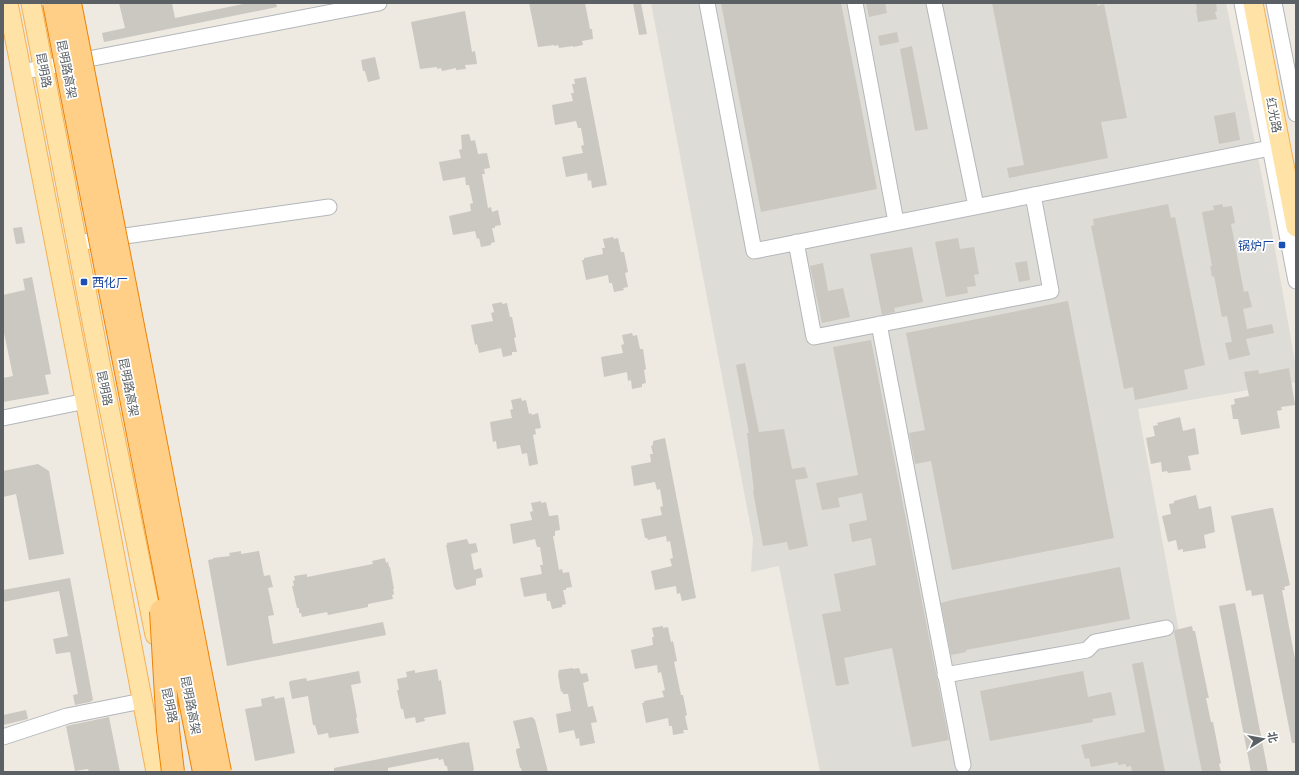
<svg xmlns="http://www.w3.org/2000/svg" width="1299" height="775" viewBox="0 0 1299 775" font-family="'Noto Sans','Noto Sans SC',sans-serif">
  <rect width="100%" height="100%" fill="#eeeae2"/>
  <!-- industrial -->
  <path fill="#dedcd7" d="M651,3H1226L1263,182L1296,367V382L1138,409L1205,772H820L779,566L751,572L753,539Z"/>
  <!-- building -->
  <path fill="#cbc7c1" d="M119,3H172L175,18L248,3H276L277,7L104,42L102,33L125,28Z
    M529,3H585L590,29H592L593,39L582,41L583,45L573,47V46L559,48L558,45L554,46V45L538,47Z
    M633,3H641L647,34L639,35Z
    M721,3H841L877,189L761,212Z
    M866,3H885L887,13L869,17Z
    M992,3H1097V6L1104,4L1127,118L1101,122L1108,158L1009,178L1007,168L1024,165Z
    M1196,3H1216L1217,11L1215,12L1217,19L1198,22L1196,9H1197Z
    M465,11L472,52L475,51L477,64L465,65L466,69L456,70V68L442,71L441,68L437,69V67L420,69L411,22Z
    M897,32L899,42L880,46L878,36Z
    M912,46L928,129L915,131L900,49Z
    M375,57L380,79L368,82L365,71H363L361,60Z
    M586,77L607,185L592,188L591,180L588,181L587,173L566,177L562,157L583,153L581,146L584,145L581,128H578L576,121L555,125L552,105L573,101L571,93H574L572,84H575L574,79Z
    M1235,112L1240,140L1219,144L1214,116Z
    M469,134L471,141L475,140L478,154L487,153L490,168L484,169L485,174H482L488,208L491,207L492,212L498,210L501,225L495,226V228H492L495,242L491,243V245L481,247L479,238L477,239L475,231L453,235L449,216L471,211L470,204L473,203L469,185H466L465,177L443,181L439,162L461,158L459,150L462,149L461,135Z
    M1168,204L1171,218L1175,217L1205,365L1184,370L1188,389L1135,400L1133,387L1124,389L1091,226L1094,225L1093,219Z
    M1222,204L1223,207L1232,206L1235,223L1231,224L1244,292L1248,291L1252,307L1243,309L1247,329L1272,324L1274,333L1246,339L1250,355L1229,360L1225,343L1232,342L1227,316L1222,317L1214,276L1212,277L1210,266H1212L1202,212L1214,210L1213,206Z
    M22,227L25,243L16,244L13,228Z
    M613,237L614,239L618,238L621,252H624L628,272L625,273L628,287L623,288L624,290L614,292L612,283H609L608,275L586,280L582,260H584V258L603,254L602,248H605L603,239Z
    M958,238L960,249L974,247L979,274L974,275L976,286L967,287L968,293L946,297L935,242Z
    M912,247L923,302L894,308L895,312L882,315L870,254Z
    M1027,261L1030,280L1019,282L1015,263Z
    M823,263L828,291L843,288L850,317L822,323L810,266Z
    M32,277L51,374L45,375L49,394L3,402V378L13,376L3,328V295L25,290L23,279Z
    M1068,301L1114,538L952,570L931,461L915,464L909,433L925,430L906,333Z
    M502,302V304L507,303L510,317H512L516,337L514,338L517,352H512V355L503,357L501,348L479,353L477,344L475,345L471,325L493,321L491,313L494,312L492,304Z
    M632,333L633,336L637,335L640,349H643L646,369L644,370L646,383L642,384V387L632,389L631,380L628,381L627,372L604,377L601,357L623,353L621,345L624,344L622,335Z
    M871,340L949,740L912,747L892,648L844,658L849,684L836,686L822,614L841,611L834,574L876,565L871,538L852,542L849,524L867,520L862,493L838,498L840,507L822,510L816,483L858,475L833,347Z
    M745,363L759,432L784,429L792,469L805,467L808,478L795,480L808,546L789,550L787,542L763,546L753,491H754L747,433H749L736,365Z
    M1289,368L1295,405L1281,407L1282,410L1277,411L1280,428L1241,435L1238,419H1233L1231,405L1235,404L1234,399L1249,396L1244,372L1258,370L1259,374Z
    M521,398L522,401L526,400L529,414L531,413L532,415L538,413L541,428L535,429L536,434L533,435L538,464L529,466L527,453L522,454L520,445L497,449L496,441L493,442L490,422L512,418L510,410L513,409L511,400Z
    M1180,417L1183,431L1195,428L1199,454L1188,456L1191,470L1168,473L1167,471L1162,472L1161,462L1151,464L1146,438L1155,436L1153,426L1158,425L1157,423Z
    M665,438L696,598L682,601L680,593L677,594L676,586L655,590L651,571L672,566L670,559L673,558L670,541L667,542L666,536L648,540L647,538H645L641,519L662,515L660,507L663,506L660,489L657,490L655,482L634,486L631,466L651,462L650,454H653L651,446L653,445V441Z
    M38,464L49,471L64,554L29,560L16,494L3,497V471Z
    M1196,495L1199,509L1211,506L1215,532L1204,535L1206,548L1183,552V549L1178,550L1176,540L1168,542L1162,516L1171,514L1169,504L1174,503V501Z
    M541,501V503L546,502L549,516L558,515L560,530L555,531V536H553L559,570L562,569L563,573L569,572L572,587L566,588V590H563L566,604L562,605V607L552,609L550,601H547L546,593L524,597L520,578L542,574L540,565H543L540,547H537L535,539L513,544L510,524L532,520L530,512L533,511L531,503Z
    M1271,508H1273L1290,585L1284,587L1285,590H1282L1296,664V743H1292L1263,594L1252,596L1251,590L1246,591L1231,516Z
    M467,539L469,544L476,543L478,552L471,554L474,570L481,568L483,577L476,579V585L457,590L454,587L446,545H447V543Z
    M241,551V554L259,551L264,576L270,575L273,587L268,588L274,615L268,616L273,644L383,622L386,635L227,666L208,560L213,559V558L230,556L229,553Z
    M385,558L386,563L388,562L389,567H390L394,589H393L394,594L392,595L393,599L368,604V607L328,615L327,612L302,617L301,613H299V608H297L295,599L292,586H294L293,581L295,580L294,576L307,574V577L368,565L373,564L372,561Z
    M1120,567L1130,619L966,650V652L951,655L941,603L956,599Z
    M70,578L93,700L90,702L75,705L73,695L78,694L70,652L56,654L53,639L68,636L59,591L3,602V590Z
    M1235,603L1243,643L1268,772H1251L1219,606Z
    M663,626V628L668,627L671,642L673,641L677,661L674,662L681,695H683L687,715L685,716L688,730H683L684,733L673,735L672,726H669L668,718L646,723L642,703H644V701L664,697L662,691L665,690L661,672L658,673L657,665L635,669L631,650L653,645L652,637H654L652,628Z
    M1192,626L1193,631H1195L1208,694L1209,698H1206L1211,722H1213L1221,763L1219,764L1221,772H1202L1174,632L1175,630Z
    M1143,662L1165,772H1132L1131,766L1126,767V764L1118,765V762L1091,767L1089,758L1085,759L1081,745L1145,732L1132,664Z
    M573,668V669L579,668L581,674L587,673L589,681L583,683L588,707L593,706L597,722L591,723L595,743L580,746L579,738L576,739L574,730L559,733L556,714L571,711L568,694H563L562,691L561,692L558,675L559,670Z
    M437,669L439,681L441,680L446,714L424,718L425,721L416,723L415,717L405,719L403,709H401L397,690H399L397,679L407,677L406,672L415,670V673Z
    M359,671L361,683L351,685L357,717L356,718L359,733L329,738L328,733L318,735L315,725H313L308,696L292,699L289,683L290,681L306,678L307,681Z
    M1083,671L1088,697L1111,692L1116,715L1092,719L1093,722L990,741L980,691Z
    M274,696L275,699L284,697L295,753L255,761L245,709L262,706L261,699Z
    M26,710L28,719L3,725V715Z
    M109,717L120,772H89L88,769L75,771L66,726Z
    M532,717L535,720L548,772H522L521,768H520L516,751V749L520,748L513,721Z
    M465,742L466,743L469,742L474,770H473L474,772H448L447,766H445L443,759L439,760L438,758L388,768V772H334V768Z"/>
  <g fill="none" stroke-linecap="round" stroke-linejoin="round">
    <!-- minor casing -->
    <g stroke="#b3b6ba" stroke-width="17">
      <path id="minor" d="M707,3L754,251L1280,146
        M855,3L896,222
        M934,3L976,206
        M1242,3L1296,281
        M1274,3L1296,114
        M21,72L379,3
        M796,242L814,337L1051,291L1033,195
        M76,243L329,207
        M879,324L963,765
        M3,418L86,401
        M945,675L1087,650L1095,642L1166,628
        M3,737L67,716L142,701"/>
    </g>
    <!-- major casing -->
    <g stroke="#f6b053" stroke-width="21">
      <path id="major" d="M8,3L79,368L156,772
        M31,3L100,363L155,635
        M1253,3L1296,227"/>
    </g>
    <!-- minor -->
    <use href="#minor" stroke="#fff" stroke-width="15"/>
    <!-- major -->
    <use href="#major" stroke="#ffe3a6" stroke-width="19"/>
    <!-- highway-bridge casing -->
    <g stroke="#f08100" stroke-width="24" stroke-linecap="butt">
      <path id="highway-bridge" d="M54,3L204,772
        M70,3L220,772
        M161,611L168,730L173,772"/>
    </g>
    <!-- highway-bridge -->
    <use href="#highway-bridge" stroke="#ffcf88" stroke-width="22"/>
  </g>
  <!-- markers -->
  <g fill="#1a4fb4" stroke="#fff" stroke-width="1.5">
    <rect x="1278" y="241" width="8" height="8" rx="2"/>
    <rect x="80" y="278" width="8" height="8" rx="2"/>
  </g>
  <g text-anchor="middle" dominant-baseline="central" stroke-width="3.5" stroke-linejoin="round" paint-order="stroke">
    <!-- street labels -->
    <g font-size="12" fill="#5a6064" stroke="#fff">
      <text transform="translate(67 69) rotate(79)">昆明路高架</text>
      <text transform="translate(44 70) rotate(79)">昆明路</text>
      <text transform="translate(1274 115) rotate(79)">红光路</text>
      <text transform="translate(129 387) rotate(79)">昆明路高架</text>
      <text transform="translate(105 388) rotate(78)">昆明路</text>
      <text transform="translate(170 705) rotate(78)">昆明路</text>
      <text transform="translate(191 705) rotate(79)">昆明路高架</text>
    </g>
    <!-- transit labels -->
    <g font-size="12" fill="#164399" stroke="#fff" text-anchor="end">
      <text x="1274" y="245">锅炉厂</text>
      <text x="92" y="282" text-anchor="start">西化厂</text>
    </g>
  </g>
  <!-- border -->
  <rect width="1299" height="775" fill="none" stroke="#5a6064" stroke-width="8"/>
  <!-- north arrow -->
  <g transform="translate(1263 739) rotate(79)" stroke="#ffffff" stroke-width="3" paint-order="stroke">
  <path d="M0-3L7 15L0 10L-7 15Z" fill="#5a6064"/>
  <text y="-6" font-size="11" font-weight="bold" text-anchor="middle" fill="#5a6064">北</text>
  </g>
</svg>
